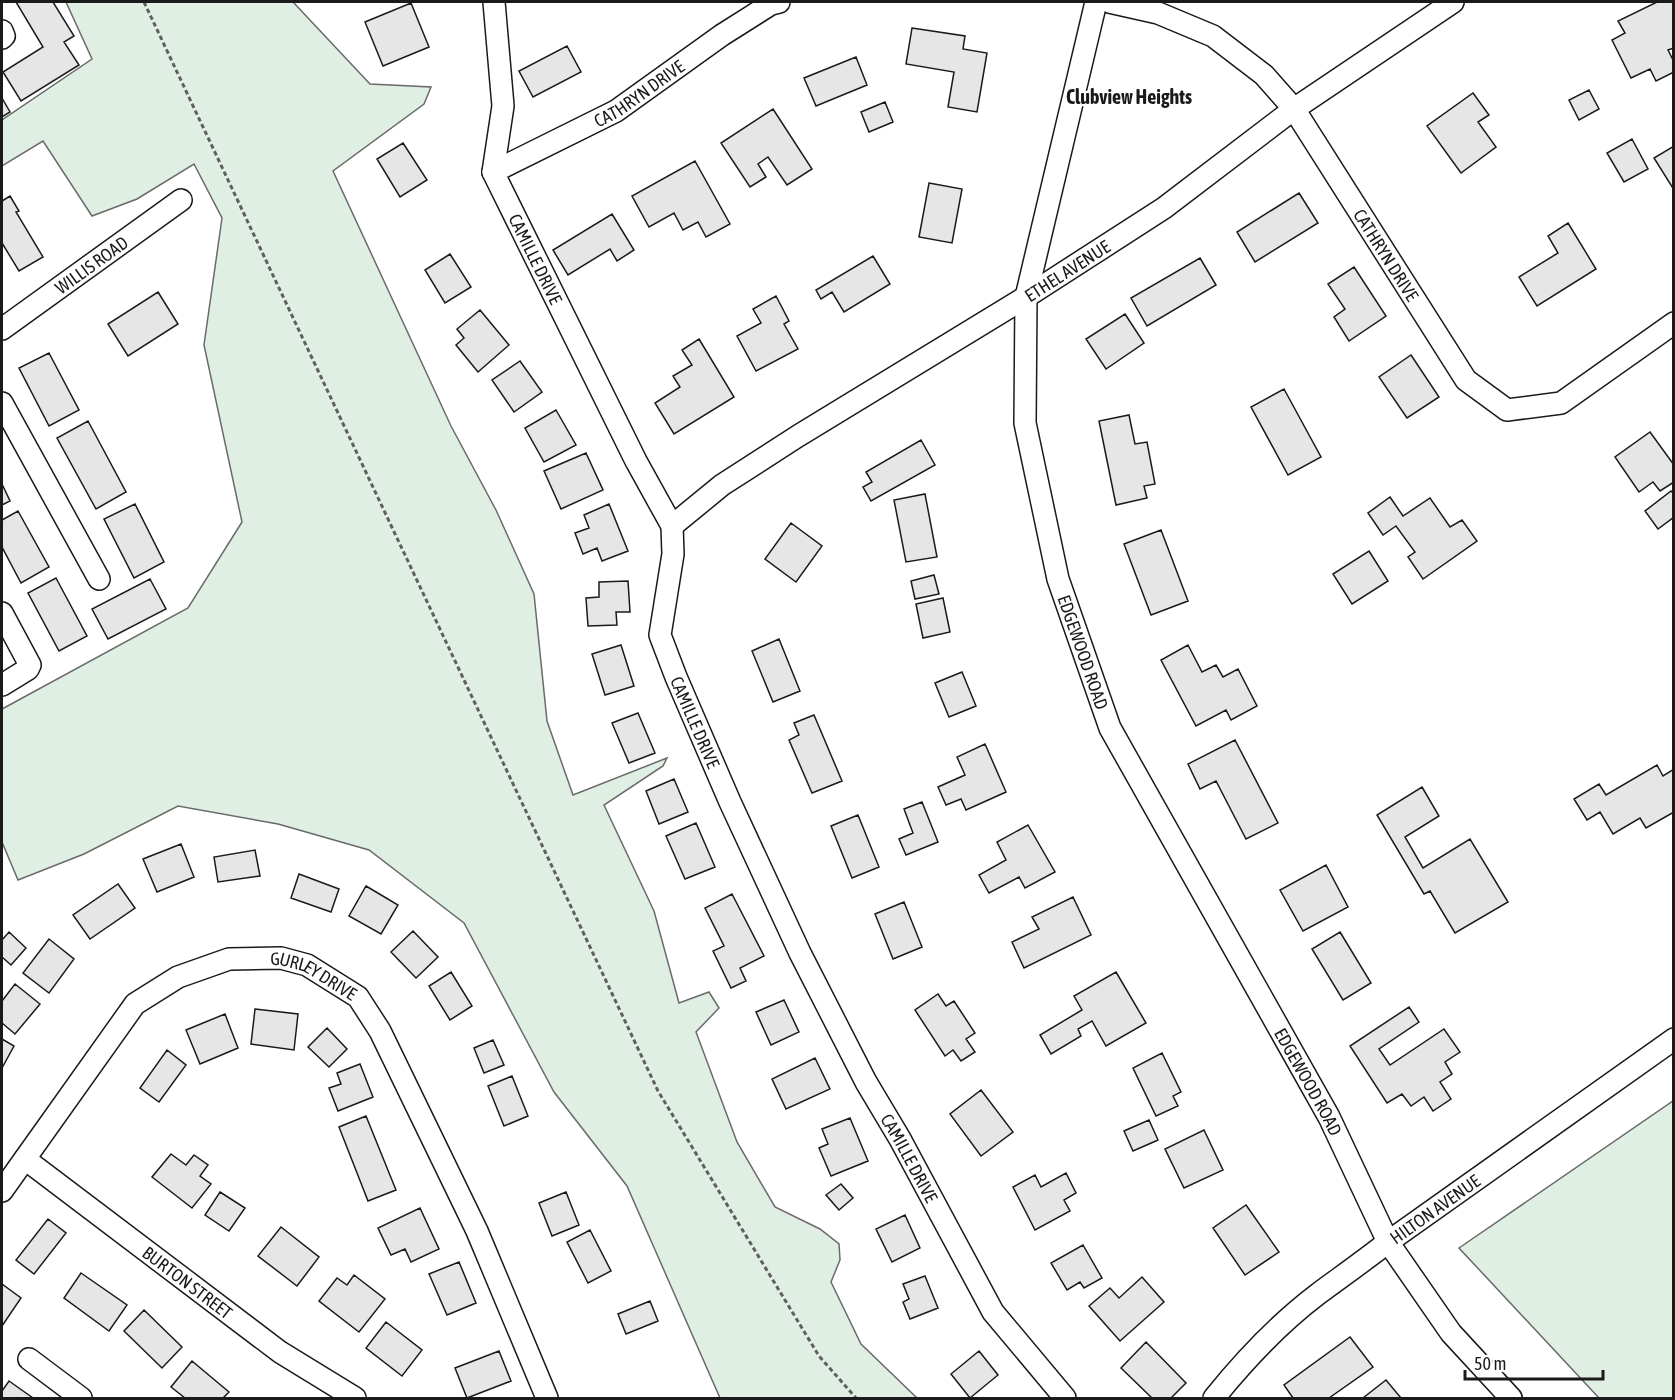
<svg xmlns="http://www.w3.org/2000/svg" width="1675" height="1400" viewBox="0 0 1675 1400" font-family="'Asap Condensed',sans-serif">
  <rect width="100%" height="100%" fill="#fff"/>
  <!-- green -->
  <path fill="#e0efe3" stroke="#6a6a6a" stroke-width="1.5" d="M66,2H293L370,84L431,87L424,104L333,171L451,426L496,510L534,594L547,721L573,795L667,758L663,766L604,805L654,911L679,1003L709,992L719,1008L696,1032L737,1142L775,1207L820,1229L839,1244L840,1260L831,1282L861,1344L917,1398H720L627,1186L554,1092L464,923L369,850L278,824L178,806L84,854L18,880L2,842V709L188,608L242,522L204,345L222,218L194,164L137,199L92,216L43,141L2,166V120L92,59Z
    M1673,1101V1398H1599L1459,1248Z"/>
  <!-- building -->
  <path fill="#e6e6e6" stroke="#1a1a1a" stroke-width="1.5" d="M16,2H53L74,36L64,42L79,65L21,101L3,72L43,47Z
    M1657,2H1674V48L1668,50L1674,62V72L1656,81L1650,69L1631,78L1612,40L1625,33L1618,21Z
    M411,3L429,47L383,66L365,22Z
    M912,28L965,36L963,49L987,53L977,112L948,107L954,72L906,64Z
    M567,46L581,72L533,97L519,71Z
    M856,57L867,85L816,106L804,78Z
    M1589,90L1599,109L1579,120L1569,100Z
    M1473,93L1489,115L1478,122L1496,147L1461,173L1427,126Z
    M2,98L10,112L2,117Z
    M885,102L893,122L869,132L861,112Z
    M773,109L812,169L787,185L768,157L758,164L766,177L750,187L721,143Z
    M1632,139L1648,169L1624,182L1607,153Z
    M403,143L427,180L400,197L377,159Z
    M1674,146V190L1654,158Z
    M695,161L730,224L706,237L698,222L683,230L674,213L649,227L632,196Z
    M929,183L962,189L952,243L919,237Z
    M1299,193L1318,223L1255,262L1237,232Z
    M10,196L19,211L16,212L43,257L19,271L2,243V201Z
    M612,214L634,250L617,261L610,249L568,275L553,250Z
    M1568,223L1596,269L1537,306L1519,277L1558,253L1548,236Z
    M450,254L471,287L445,303L425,270Z
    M873,256L890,284L844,312L832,292L821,299L816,290Z
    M1200,258L1216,285L1147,326L1131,298Z
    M1354,267L1386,316L1349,341L1334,317L1345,309L1328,284Z
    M158,292L178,324L128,356L108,324Z
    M776,296L789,321L784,324L798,349L756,371L737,336L761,323L753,309Z
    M480,310L509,345L478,372L456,345L464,338L457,329Z
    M1125,314L1144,343L1106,369L1086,339Z
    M699,339L734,397L674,434L655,403L680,387L673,376L692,365L682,350Z
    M49,353L79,410L49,426L19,368Z
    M1411,355L1439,397L1407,418L1379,377Z
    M520,361L542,392L514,412L492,380Z
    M1284,389L1321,457L1288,475L1251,407Z
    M556,410L576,445L544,462L525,428Z
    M1129,415L1135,444L1147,442L1155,484L1144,486L1147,498L1116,505L1099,421Z
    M88,421L126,492L96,509L57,438Z
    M1650,432L1674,465V482L1660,491L1653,482L1639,492L1615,457Z
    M921,440L935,465L871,501L863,487L872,482L866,472Z
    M586,453L603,490L561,509L544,471Z
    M2,484L10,501L2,505Z
    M1671,491L1674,494V517L1658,529L1645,511Z
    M925,494L937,557L906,562L894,500Z
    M1390,497L1403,516L1430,498L1450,527L1462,520L1477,541L1423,579L1408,557L1415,552L1396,526L1383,535L1368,513Z
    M135,504L164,562L134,578L104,519Z
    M609,504L628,551L602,561L597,548L583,554L575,533L589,528L584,515Z
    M18,511L49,567L21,583L2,547V520Z
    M791,523L822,546L796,582L765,559Z
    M1161,530L1188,601L1151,615L1124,544Z
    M1369,551L1388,581L1352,604L1333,574Z
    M934,575L939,594L915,599L911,581Z
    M56,578L87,636L59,651L28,593Z
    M150,579L166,609L108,639L92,609Z
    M628,581L630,612H616L617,625L588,626L586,598L599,597V582Z
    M943,598L950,632L923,638L916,604Z
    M779,639L800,691L773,702L752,651Z
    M621,645L634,686L605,695L592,654Z
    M1188,645L1202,672L1216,665L1223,677L1238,669L1257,706L1231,720L1226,710L1196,726L1161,660Z
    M962,672L976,706L949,717L935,683Z
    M638,713L655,753L629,763L612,723Z
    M814,715L842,781L812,793L789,740L799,735L794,723Z
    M1235,740L1278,823L1246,839L1216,781L1200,789L1188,764Z
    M985,744L1006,792L966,810L961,799L946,805L938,787L965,775L957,757Z
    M1657,765L1663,776L1674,769V812L1646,828L1640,818L1613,834L1600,812L1587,820L1574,799L1599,784L1606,795Z
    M674,779L688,812L659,824L646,791Z
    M1422,787L1439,816L1405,837L1423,868L1470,839L1508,902L1455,933L1430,891L1424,894L1377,815Z
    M922,802L938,842L906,855L899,839L913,833L904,809Z
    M858,815L879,867L852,878L831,826Z
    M696,823L715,867L685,879L666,836Z
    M1028,825L1055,872L1025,888L1019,877L989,893L979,875L1006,860L997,842Z
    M181,844L194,877L157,892L143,859Z
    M255,850L260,876L218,882L214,857Z
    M1326,865L1348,907L1303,931L1280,890Z
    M299,874L339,889L331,912L291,898Z
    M118,884L135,908L90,939L73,915Z
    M366,886L398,905L381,934L349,916Z
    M732,894L764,956L740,968L746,981L731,988L713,951L724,946L705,908Z
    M1073,897L1091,935L1024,968L1012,942L1039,929L1032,917Z
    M904,902L922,947L893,959L875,914Z
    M413,931L438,957L416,978L391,952Z
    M9,932L26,948L11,965L2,957V940Z
    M1340,932L1371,983L1343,1000L1312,949Z
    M49,939L74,959L49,993L23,973Z
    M451,972L472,1006L450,1020L429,986Z
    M1116,972L1146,1023L1106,1046L1092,1021L1078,1029L1081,1036L1051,1054L1040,1035L1082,1010L1074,996Z
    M15,984L40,1004L15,1034L2,1023V1001Z
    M938,994L946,1006L954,1001L975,1033L966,1039L975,1052L961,1061L953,1050L945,1056L915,1010Z
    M784,1000L799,1032L771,1045L756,1012Z
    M1409,1007L1419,1022L1379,1049L1390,1065L1444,1029L1460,1052L1445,1062L1452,1074L1440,1082L1451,1099L1433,1111L1424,1097L1411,1106L1402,1094L1387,1103L1350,1046Z
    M255,1009L298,1014L294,1050L251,1044Z
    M225,1014L238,1048L200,1064L186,1030Z
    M327,1028L347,1049L329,1067L308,1047Z
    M2,1039L14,1046L2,1068Z
    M493,1040L504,1065L484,1073L474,1048Z
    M167,1050L186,1065L159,1102L140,1088Z
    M1162,1053L1181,1092L1173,1096L1178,1106L1156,1116L1133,1068Z
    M815,1058L830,1089L786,1109L772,1079Z
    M360,1064L373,1097L338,1111L329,1088L341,1084L337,1073Z
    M512,1076L528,1116L504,1126L488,1086Z
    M981,1090L1013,1132L981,1156L950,1114Z
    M366,1116L396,1190L368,1201L339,1127Z
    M850,1118L868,1161L831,1176L819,1148L828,1144L822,1129Z
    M1149,1120L1158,1140L1133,1151L1124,1131Z
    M1204,1130L1223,1170L1184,1188L1165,1149Z
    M171,1154L186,1165L194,1155L208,1165L200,1176L211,1184L192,1208L152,1177Z
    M1066,1173L1076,1193L1064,1200L1070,1211L1035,1230L1013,1187L1035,1175L1041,1187Z
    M841,1184L853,1198L839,1210L826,1195Z
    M220,1192L245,1208L229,1231L205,1215Z
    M566,1192L579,1225L552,1236L539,1203Z
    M1246,1205L1279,1252L1245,1275L1213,1228Z
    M420,1208L439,1249L411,1262L405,1249L391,1255L378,1228Z
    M905,1215L920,1248L892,1262L876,1229Z
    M48,1219L66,1233L34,1274L16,1260Z
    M281,1227L319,1257L297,1286L258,1256Z
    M590,1230L611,1271L588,1283L567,1242Z
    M1083,1245L1102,1278L1084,1288L1080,1282L1067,1290L1051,1263Z
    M459,1262L476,1303L447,1315L429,1274Z
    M81,1273L127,1305L109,1331L64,1298Z
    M354,1275L385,1299L359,1332L319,1301L337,1278L347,1285Z
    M925,1276L938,1308L910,1319L903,1302L909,1299L903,1284Z
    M1142,1277L1164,1302L1120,1341L1089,1306L1110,1288L1119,1298Z
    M2,1284L21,1298L2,1326Z
    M650,1301L658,1321L626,1334L618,1314Z
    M144,1310L182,1347L162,1368L124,1331Z
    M386,1322L422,1350L402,1376L366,1348Z
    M1350,1337L1373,1367L1329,1398H1293L1284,1385Z
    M1146,1342L1186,1383L1171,1398H1152L1121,1368Z
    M499,1351L511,1381L467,1398L455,1368Z
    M979,1351L998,1375L970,1398L951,1374Z
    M192,1361L229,1392L223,1398H185L171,1387Z
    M1386,1380L1401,1398H1363Z
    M9,1381L33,1398H2V1391Z"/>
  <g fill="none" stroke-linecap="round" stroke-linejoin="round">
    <!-- minor casing -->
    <g stroke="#1a1a1a" stroke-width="24">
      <g id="minor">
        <path id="s1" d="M494,2L503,106L493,172L636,461L672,526L673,554L660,635L676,677L730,802L800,953L866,1082L900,1139L993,1312L1065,1398"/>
        <path id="s2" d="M1096,2L1026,297L1025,423L1058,579L1110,728L1329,1117L1388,1242L1451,1333L1511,1398"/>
        <path id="s3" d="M1109,2L1158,13L1213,36L1264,75L1294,109L1466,380L1507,410L1561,403L1674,323"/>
        <path d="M2,31L4,36L2,38"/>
        <path id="s4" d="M493,172L616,111L722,35L771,4L779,2"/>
        <path id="s5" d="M2,329L181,200"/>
        <path d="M2,403L99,579"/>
        <path id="s6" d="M672,526L722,485L798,436L1026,297L1164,208L1294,109L1453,2"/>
        <path d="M2,613L30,665L28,669L2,685"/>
        <path id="s7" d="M25,1159L280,1352L355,1398"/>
        <path id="s8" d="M2,1191L135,1004L178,977L229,959L281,958L307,965L358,997L380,1031L477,1231L547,1398"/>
        <path d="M29,1359L81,1398"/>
        <path id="s9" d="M1214,1398C1243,1362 1281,1322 1318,1294C1341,1277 1365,1260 1388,1242L1674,1039"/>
      </g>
    </g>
    <!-- path -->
    <path stroke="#5f5f5f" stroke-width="3" stroke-dasharray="4.5 3" stroke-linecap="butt" d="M144,2L658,1091L819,1356L856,1398"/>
    <!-- minor -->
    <use href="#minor" stroke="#fff" stroke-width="21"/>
  </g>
  <g text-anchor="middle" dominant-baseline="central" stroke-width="4.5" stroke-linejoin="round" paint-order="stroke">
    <!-- street labels -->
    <g font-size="18" fill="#1a1a1a" stroke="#fff">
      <text stroke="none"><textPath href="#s4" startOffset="166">CATHRYN DRIVE</textPath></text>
      <text stroke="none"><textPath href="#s3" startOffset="392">CATHRYN DRIVE</textPath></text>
      <text stroke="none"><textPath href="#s1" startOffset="268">CAMILLE DRIVE</textPath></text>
      <text stroke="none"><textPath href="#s5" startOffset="110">WILLIS ROAD</textPath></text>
      <text stroke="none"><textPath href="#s6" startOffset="471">ETHEL AVENUE</textPath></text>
      <text stroke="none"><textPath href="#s2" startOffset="666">EDGEWOOD ROAD</textPath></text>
      <text stroke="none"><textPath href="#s1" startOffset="772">CAMILLE DRIVE</textPath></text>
      <text stroke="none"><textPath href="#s8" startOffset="423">GURLEY DRIVE</textPath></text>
      <text stroke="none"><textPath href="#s2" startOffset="1152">EDGEWOOD ROAD</textPath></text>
      <text stroke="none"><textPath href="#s1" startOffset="1258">CAMILLE DRIVE</textPath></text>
      <text stroke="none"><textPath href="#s9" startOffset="292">HILTON AVENUE</textPath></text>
      <text stroke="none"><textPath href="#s7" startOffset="204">BURTON STREET</textPath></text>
    </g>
    <!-- neighbourhood labels -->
    <g font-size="20" font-weight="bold" fill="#1a1a1a" stroke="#fff">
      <text x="1129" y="96">Clubview Heights</text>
    </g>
  </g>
  <!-- border -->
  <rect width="1675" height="1400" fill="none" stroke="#1a1a1a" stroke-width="6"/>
  <!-- scale -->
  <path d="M1465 1370v9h138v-9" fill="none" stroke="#1a1a1a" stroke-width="3"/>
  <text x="1474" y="1370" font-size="18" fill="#1a1a1a" stroke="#ffffff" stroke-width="4.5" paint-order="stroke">50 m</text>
</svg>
